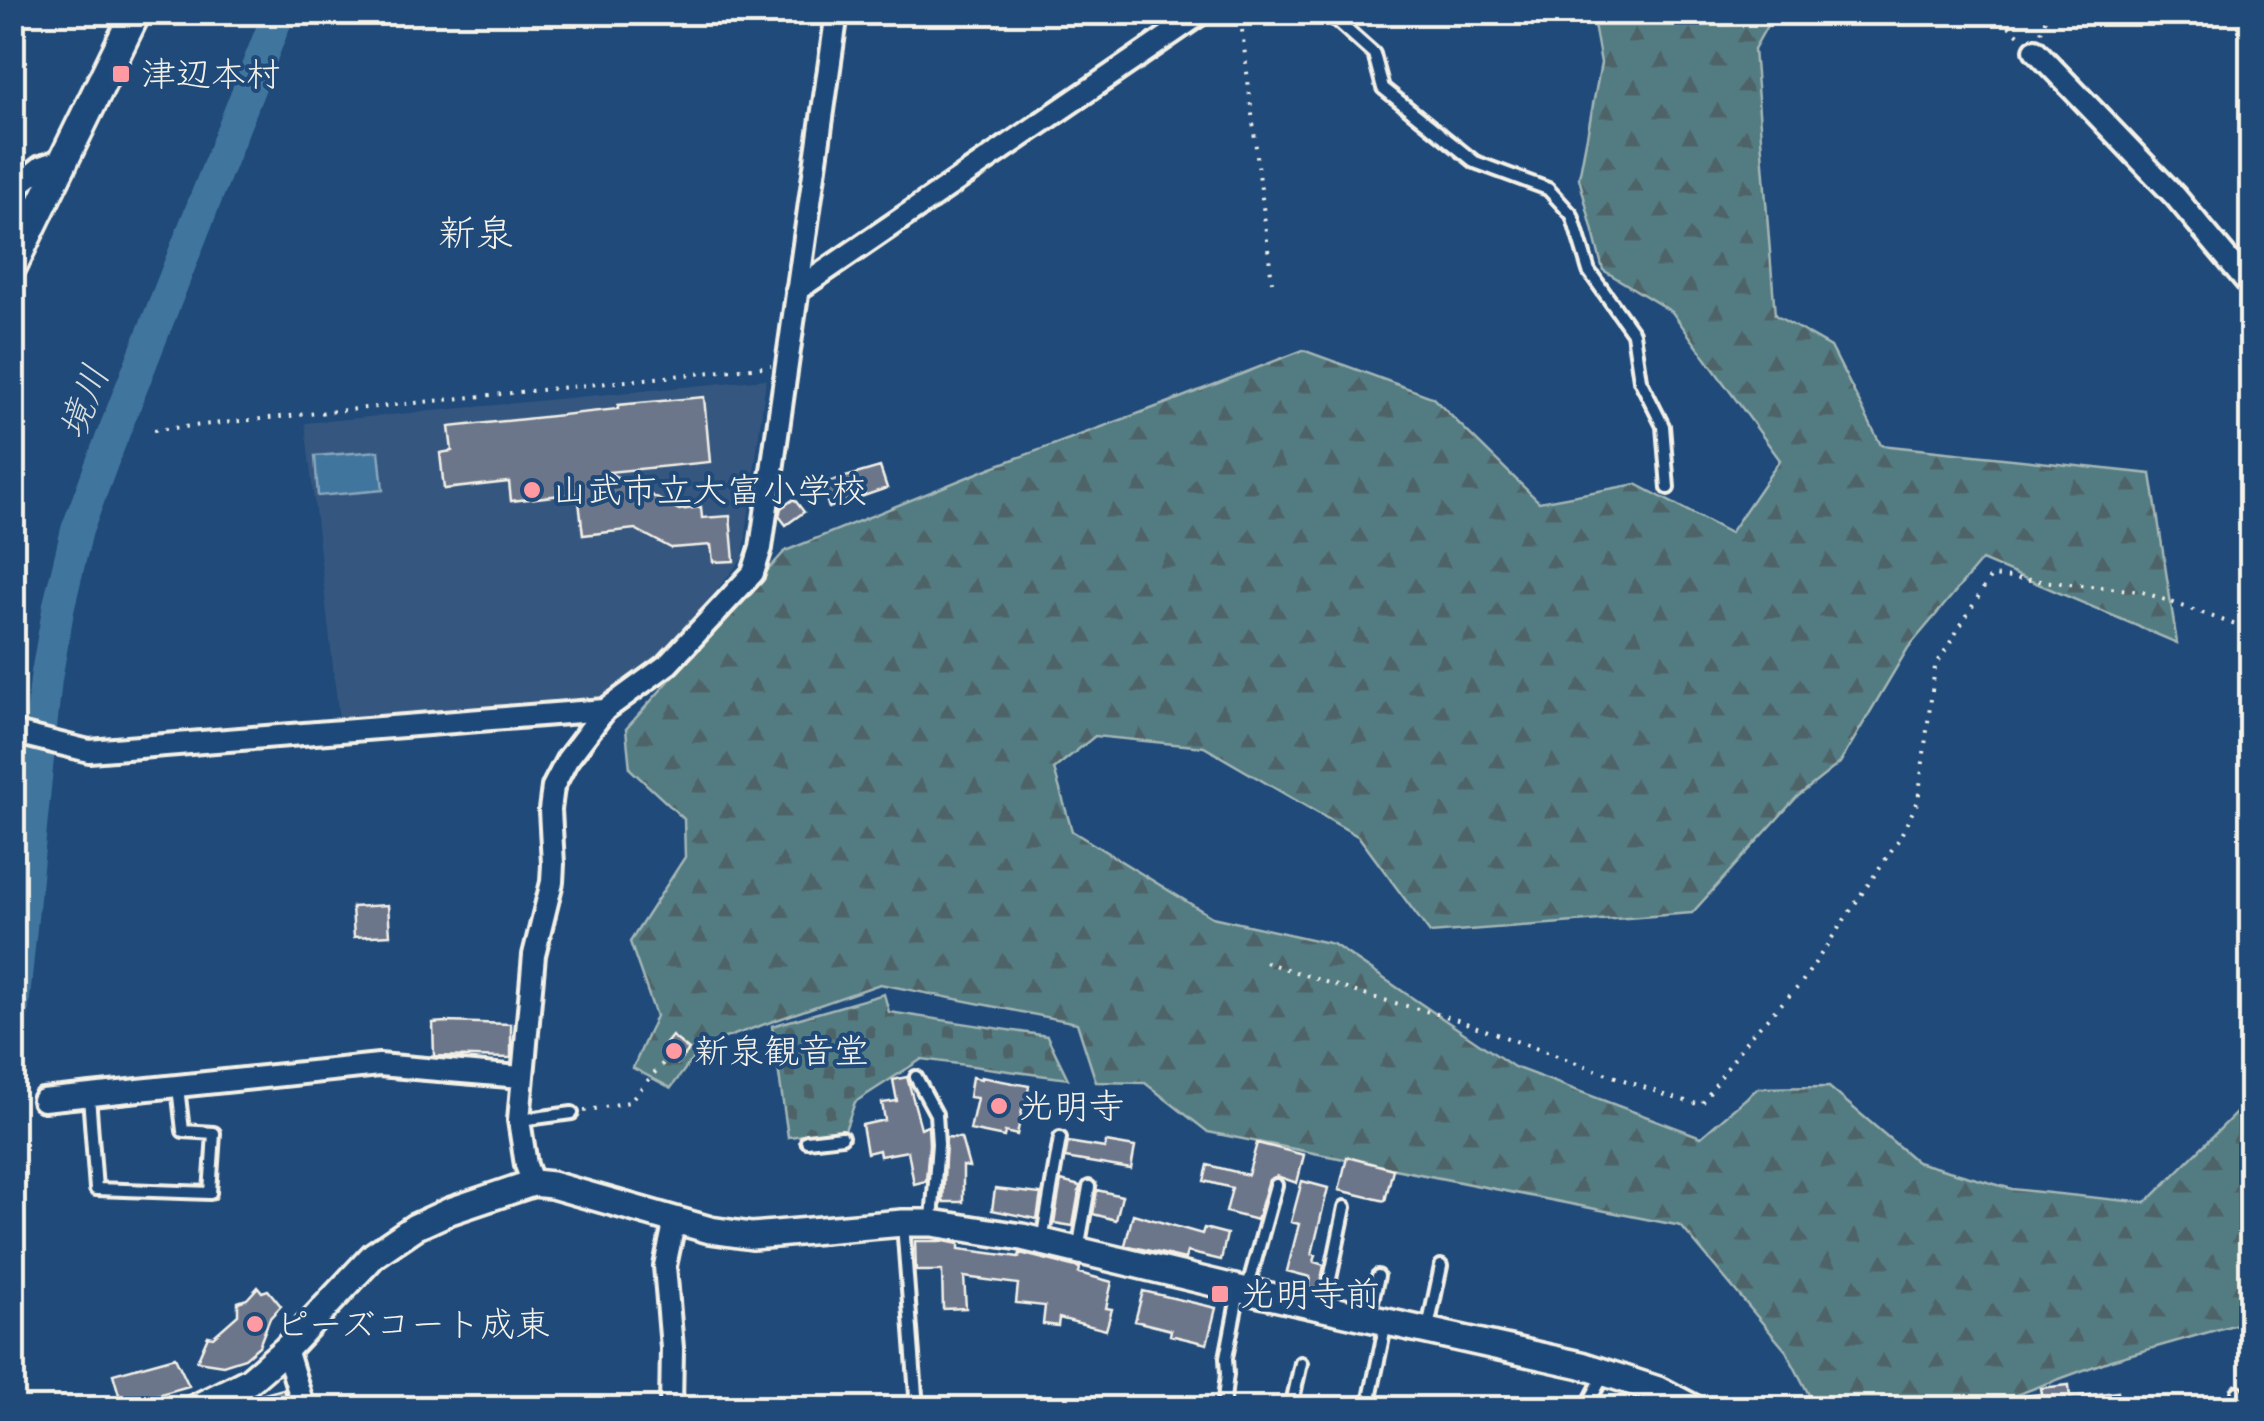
<svg xmlns="http://www.w3.org/2000/svg" width="2264" height="1421" viewBox="0 0 2264 1421" font-family="Sriracha,'Klee One',sans-serif">
  <defs>
    <pattern id="forest-firs" width="22" height="20" patternUnits="userSpaceOnUse" patternTransform="scale(2.5)"><rect width="22" height="20" fill="#537b82"/><path d="M5 1l3.5 6h-7zM16 11l3.5 6h-7z" fill="#4e6467"/></pattern>
    <pattern id="cemetery-stones" width="16" height="16" patternUnits="userSpaceOnUse" patternTransform="scale(2.5)"><rect width="16" height="16" fill="#537b82"/><path d="M2 7V4a2 2 0 0 1 4 0v3zM10 15v-3a2 2 0 0 1 4 0v3z" fill="#4e6467"/></pattern>
  </defs>
  <rect width="100%" height="100%" fill="#1f4a7a"/>
  <filter id="ink" filterUnits="userSpaceOnUse"><feTurbulence type="fractalNoise" baseFrequency=".01" numOctaves="2"/><feDisplacementMap in="SourceGraphic" scale="20" xChannelSelector="R" yChannelSelector="G"/><feConvolveMatrix kernelMatrix="1 2 1 2 8 2 1 2 1" color-interpolation-filters="sRGB"/></filter>
  <g filter="url(#ink)">
    <!-- built -->
    <path fill="#36577f" d="M766,379L743,558L668,649L598,699L339,719L305,423Z"/>
    <!-- forest -->
    <path fill="url(#forest-firs)" stroke="#a4b6b5" stroke-width="2.5" d="M1592,13H1774L1754,49L1775,315L1831,347L1881,445L2151,474L2177,643L1982,560L1908,648L1840,763L1797,797L1692,913L1430,933L1359,837L1204,747L1095,736L1054,769L1072,831L1212,917L1333,944L1514,1067L1701,1137L1758,1088L1829,1087L1917,1162L2012,1189L2146,1203L2251,1098V1320L2111,1360L2016,1395L1941,1408H1816L1786,1351L1681,1226L1208,1132L1145,1083L1096,1082L1077,1023L880,984L702,1046L671,1088L633,1068L656,1016L630,942L685,857L684,819L630,769L626,729L785,551L990,468L1167,403L1303,350L1432,397L1539,502L1636,484L1730,533L1780,460L1672,312L1603,270L1579,178L1601,63Z"/>
    <!-- cemetery -->
    <path fill="url(#cemetery-stones)" stroke="#a4b6b5" stroke-width="2.5" d="M884,994L889,1012L1047,1036L1068,1079L922,1059L855,1102L845,1130L788,1137L772,1026Z"/>
    <!-- water -->
    <path fill="#41749e" stroke="#89a6bc" stroke-width="2.5" d="M379,451L383,490L318,496L315,456Z"/>
    <g fill="none" stroke-linecap="round" stroke-linejoin="round">
      <!-- river -->
      <path stroke="#41749e" stroke-width="32" d="M12,1017L46,679L59,605L77,530L103,460L279,12"/>
    </g>
    <!-- building -->
    <path fill="#6c768b" stroke="#f4f1e8" stroke-width="2.5" d="M704,397L710,462L608,472L679,510L701,507L702,518L730,516L734,561L713,562L711,545L671,548L635,529L583,535L578,493L511,501L509,482L444,489L440,453L452,451L449,427L618,409V405Z
      M880,467L887,488L829,508L821,484Z
      M794,499L804,512L786,525L779,516L781,508Z
      M388,905L390,935L354,937L352,907Z
      M446,1022L511,1024V1058L434,1056L433,1023Z
      M672,1036L689,1050L677,1064L660,1051Z
      M907,1077L921,1128L928,1126L929,1144L926,1181L914,1184L908,1151L880,1156L879,1150L867,1153L862,1125L885,1120L882,1103L897,1101L893,1080Z
      M972,1077L981,1079V1077L1029,1086L1026,1105H1023L1017,1135L1005,1132L1004,1137L970,1130L977,1098L969,1097Z
      M946,1137L961,1138L969,1167L963,1166V1202H943Z
      M1068,1142L1105,1148L1106,1142L1135,1147L1131,1169L1065,1158Z
      M1257,1143L1304,1155L1297,1183L1277,1176L1269,1180L1257,1220L1226,1212L1232,1188L1204,1181L1208,1165L1248,1175Z
      M1347,1157L1393,1169L1385,1201L1339,1190Z
      M1061,1181L1080,1186L1073,1226L1054,1223Z
      M1302,1181L1328,1188L1312,1254L1316,1255L1314,1262L1324,1265L1319,1290L1308,1288L1310,1277L1287,1271L1299,1224L1291,1222Z
      M995,1189L1041,1194L1037,1219L992,1210Z
      M1097,1190L1122,1196L1116,1220L1093,1214Z
      M1133,1214L1202,1234L1204,1228L1227,1234L1221,1260L1187,1252L1185,1259L1125,1245Z
      M915,1241H944L959,1244V1249L1019,1257L1020,1253L1080,1268L1079,1273L1112,1282L1106,1308L1112,1309L1106,1330L1059,1318L1058,1326L1043,1324L1045,1306L1016,1303L1018,1284L964,1277L966,1308L943,1309L942,1271H916Z
      M258,1287L262,1292L268,1290L281,1306L270,1318L259,1346L245,1358L223,1365L197,1361L208,1336L213,1337L238,1315V1302L247,1299Z
      M1143,1291L1216,1308L1207,1344L1170,1335L1171,1330L1135,1321Z
      M175,1357L189,1386L122,1405L113,1374Z
      M2069,1385L2070,1397L2118,1392L2119,1408H2003L2002,1398L2042,1394L2041,1388Z
      M283,1389L289,1408H261L257,1396Z"/>
    <g fill="none" stroke-linecap="round" stroke-linejoin="round">
      <!-- service casing -->
      <g stroke="#f4f1e8" stroke-width="18">
        <path id="service" d="M1233,12L1240,16L1268,12
          M1327,12L1374,54L1383,88L1475,162L1548,189L1572,215L1589,271L1633,333L1640,380L1663,426L1668,488
          M916,1077L936,1114L938,1144L932,1220
          M89,1096L96,1189L210,1193L214,1133L183,1131L178,1087
          M520,1120L572,1113
          M807,1141L842,1137
          M903,1224L917,1408
          M1042,1241L1060,1138
          M1078,1250L1089,1187
          M1247,1290L1276,1185
          M1324,1308L1345,1207
          M1368,1318L1378,1276
          M1428,1328L1441,1266
          M2238,1392L2239,1408
          M1223,1408L1227,1374L1226,1358L1239,1291
          M1291,1408L1301,1363
          M1368,1408L1386,1323
          M1586,1408L1604,1374"/>
      </g>
      <!-- minor casing -->
      <g stroke="#f4f1e8" stroke-width="28">
        <path id="minor" d="M2035,50L2175,196L2252,288
          M12,190L41,167L64,159
          M797,290L1203,12
          M12,732L89,751L605,710
          M43,1100L379,1065L521,1077
          M533,1183L526,1165L519,1120L534,955L552,882L553,864L550,810L553,787L567,760L605,710L668,664L753,573L761,548L837,12
          M286,1349L304,1408
          M671,1408L672,1348L665,1266L675,1219"/>
      </g>
      <!-- tertiary casing -->
      <g stroke="#f4f1e8" stroke-width="32">
        <path id="tertiary" d="M195,1408L249,1381L286,1349L374,1255L415,1227L450,1211L533,1183L552,1185L710,1230L752,1236L903,1223H932L1022,1237L1247,1291L1581,1365L1661,1391L1693,1408"/>
      </g>
      <!-- secondary casing -->
      <g stroke="#f4f1e8" stroke-width="35">
        <path id="secondary" d="M12,266L136,12"/>
      </g>
      <!-- path -->
      <path stroke="#f4f1e8" stroke-width="4" stroke-dasharray="2.5 8" stroke-linecap="butt" d="M1993,12L2023,39
        M1242,30L1272,282
        M2041,32L2048,12
        M154,430L771,366
        M1265,962L1365,995L1452,1018L1671,1097L1701,1105L1749,1037L1800,985L1899,839L1918,801L1935,667L1991,576L2140,591L2233,624L2252,639
        M584,1111L629,1102L665,1061"/>
      <!-- service -->
      <use href="#service" stroke="#1f4a7a" stroke-width="10"/>
      <!-- minor -->
      <use href="#minor" stroke="#1f4a7a" stroke-width="20"/>
      <!-- tertiary -->
      <use href="#tertiary" stroke="#1f4a7a" stroke-width="25"/>
      <!-- secondary -->
      <use href="#secondary" stroke="#1f4a7a" stroke-width="28"/>
    </g>
  </g>
  <!-- markers -->
  <g fill="#ff9aa2" stroke="#1f4a7a" stroke-width="4">
    <rect x="111" y="64" width="20" height="20" rx="5"/>
    <circle cx="532" cy="490" r="10"/>
    <circle cx="674" cy="1051" r="10"/>
    <circle cx="999" cy="1106" r="10"/>
    <rect x="1210" y="1284" width="20" height="20" rx="5"/>
    <circle cx="255" cy="1324" r="10"/>
  </g>
  <g text-anchor="middle" dominant-baseline="central" stroke-width="8" stroke-linejoin="round" paint-order="stroke">
    <!-- poi labels -->
    <g font-size="35" fill="#f4f1e8" stroke="#1f4a7a" text-anchor="start">
      <text x="141" y="74">津辺本村</text>
      <text x="552" y="490">山武市立大富小学校</text>
      <text x="694" y="1051">新泉観音堂</text>
      <text x="1019" y="1106">光明寺</text>
      <text x="1240" y="1294">光明寺前</text>
      <text x="275" y="1324">ピーズコート成東</text>
    </g>
    <!-- neighbourhood labels -->
    <g font-size="38" fill="#f4f1e8" stroke="#1f4a7a">
      <text x="476" y="233">新泉</text>
    </g>
    <!-- water labels -->
    <g font-size="38" font-style="italic" fill="#d9dedd" stroke="#1f4a7a">
      <text transform="translate(84 402) rotate(-69)">境川</text>
    </g>
  </g>
  <!-- margin -->
  <rect width="2264" height="1421" fill="none" stroke="#1f4a7a" stroke-width="50"/>
  <rect x="25" y="25" width="2214" height="1371" fill="none" stroke="#f4f1e8" stroke-width="4" filter="url(#ink)"/>
</svg>
